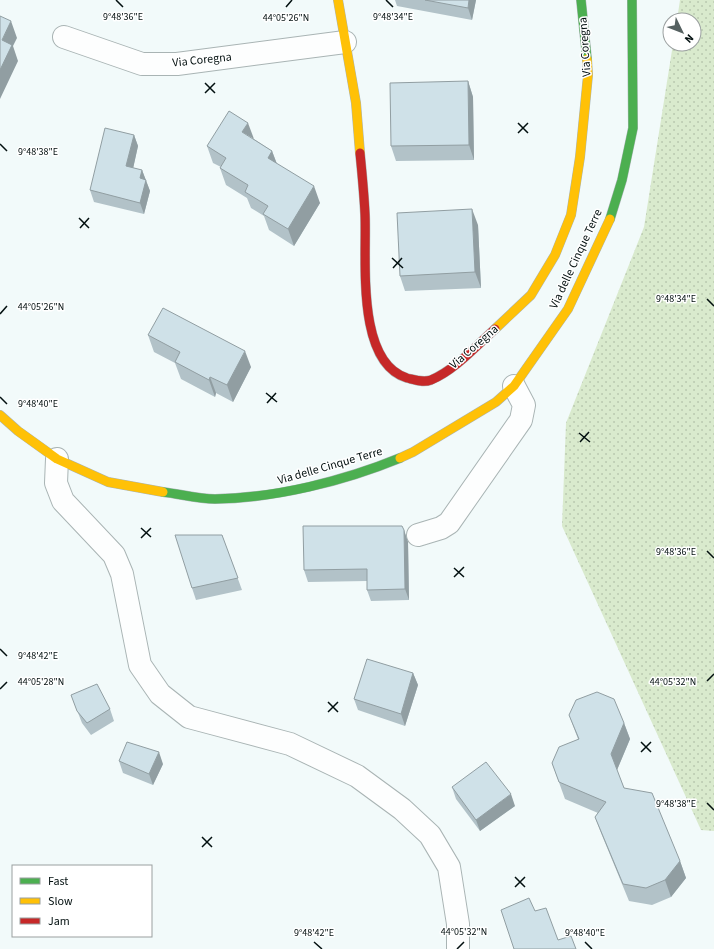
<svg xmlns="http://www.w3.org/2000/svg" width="714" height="949" viewBox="0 0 714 949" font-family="'Source Sans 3',sans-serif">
  <defs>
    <pattern id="grass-dots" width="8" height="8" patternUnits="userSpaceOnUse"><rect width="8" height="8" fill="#d9eacd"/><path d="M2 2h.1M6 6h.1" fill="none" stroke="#b9c8af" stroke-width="1.8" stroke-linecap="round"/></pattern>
  </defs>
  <rect width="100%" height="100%" fill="#f2fafa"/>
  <!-- grass -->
  <path fill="url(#grass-dots)" d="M680,0H714V831L701,830L562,526L566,423L644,227L673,44H694V20H677Z"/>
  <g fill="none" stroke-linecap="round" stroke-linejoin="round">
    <!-- street casing -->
    <g stroke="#a9b4b4" stroke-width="24">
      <path id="street" d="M64,37L142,64H177L345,42
        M57,459L56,483L63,501L114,555L122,574L140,665L160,694L189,717L290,744L357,776L402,809L430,835L449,867L458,924V949
        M418,535L441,528L449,523L521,420L524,405L514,386"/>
    </g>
    <!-- fast casing -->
    <g stroke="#a9b4b4" stroke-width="10">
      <path id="fast" d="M581,0L587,59
        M610,219L622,180L633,128L632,0
        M163,492C180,494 198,499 215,499C276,498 344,481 400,458"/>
    </g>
    <!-- slow casing -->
    <g stroke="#a9b4b4" stroke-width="10">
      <path id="slow" d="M338,0L356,103L360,153
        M495,329L531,295L555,255L571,215L580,157L588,75L587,59
        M0,415L18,431L57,459L108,482L163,492
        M400,458L413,452L496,402L514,386L568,309L610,219"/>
    </g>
    <!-- jam casing -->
    <g stroke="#a9b4b4" stroke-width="10">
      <path id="jam" d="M360,153C362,173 364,194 365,214C367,257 355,362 407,378C415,380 423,383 431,380C455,370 476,346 495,329"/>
    </g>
    <!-- street -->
    <use href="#street" stroke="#fdfefe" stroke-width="22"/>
    <!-- fast -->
    <use href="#fast" stroke="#4caf50" stroke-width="9"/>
    <!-- slow -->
    <use href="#slow" stroke="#ffc107" stroke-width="9"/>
    <!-- jam -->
    <use href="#jam" stroke="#c62828" stroke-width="9"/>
  </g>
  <!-- wall -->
  <path fill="#b2c2c8" d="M395,0H476L472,20L397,6Z
    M468,81L473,97L474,160L396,161L391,146Z
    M134,135L138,146L133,168L142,170L150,191L144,214L94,202L90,190Z
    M254,139L272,151L277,164L320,203L294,246L269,230L264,216L251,208L247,198L226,185L220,168L221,167L213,163L207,146Z
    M478,225L481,288L405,291L400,276Z
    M148,335L251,367L233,402L216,393L215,397L181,379L175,363L154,352Z
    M404,530L408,542L409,600L371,601L367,590V581L308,582L304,570Z
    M222,535L242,590L196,600L192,588Z
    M413,673L418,685L405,726L358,710L354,699Z
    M71,695L110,709L114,721L91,735L82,723Z
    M569,715L624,723L630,739L617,770L624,788L680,861L686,878L671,897L652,905L629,901L601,833L595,817L598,813L565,799L552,763L578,739Z
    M119,761L163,764L153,785L123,773Z
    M452,787L515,806L480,831L456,799Z"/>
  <!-- shaded-wall -->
  <path fill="#919ea2" d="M469,0H476L472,20L468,8Z
    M11,21L17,38L13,46L18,61L0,99V70L2,40Z
    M468,81L473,97L474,160L469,145Z
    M248,123L254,139L242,132Z
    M134,135L138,146L131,178L126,166Z
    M272,151L278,167L268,158Z
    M142,170L150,191L144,214L140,203V178Z
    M314,186L320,203L294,246L288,229Z
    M472,209L478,225L481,288L475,272Z
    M245,351L251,367L233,402L227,385Z
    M210,377L216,393L215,397L209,380Z
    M404,530L408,542L409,600L405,589Z
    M413,673L418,685L405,726L401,714Z
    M624,723L630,739L617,770L611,754Z
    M159,752L163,764L153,785L149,774Z
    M511,794L515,806L480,831L476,820Z
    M680,861L686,878L671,897L665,880Z"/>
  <!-- building -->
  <path fill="#cfe1e8" stroke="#919ea2" d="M425,0H469L468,8Z
    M0,16L11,21L2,40L12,45L0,70Z
    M468,81L469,145L391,146L390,83Z
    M229,111L248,123L242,132L272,151L268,158L314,186L288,229L263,214L268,206L245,192L248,185L220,168L226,158L207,146Z
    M105,128L134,135L126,166L142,170L140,178L146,180L140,203L90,190Z
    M472,209L475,272L400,276L397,213Z
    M163,308L245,351L227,385L210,377L209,380L175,362L180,352L148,335Z
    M303,526H402L404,530L405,589L367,590V569L304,570Z
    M175,535H222L238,578L192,588Z
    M367,659L413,673L401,714L354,699Z
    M97,684L110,709L87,723L77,711L71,695Z
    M597,692L614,699L624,723L611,754L624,788L652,793L680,861L665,880L646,888L623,884L595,817L606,802L559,782L552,763L559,747L579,739L569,715L576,700Z
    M127,742L159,752L149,774L119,761Z
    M486,762L511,794L476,820L452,787Z
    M529,898L535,911L546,908L558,940L571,936L576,949H514L501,910Z"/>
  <!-- ticks -->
  <path fill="none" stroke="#020f0f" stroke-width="1.5" d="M116,0L123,7M386,0L393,7M286,7L292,0M205,83L215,93M205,93L215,83M518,123L528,133M518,133L528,123M0,144L7,151M79,218L89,228M80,228L89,218M392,258L403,268M393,268L402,258M707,299L714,306M0,314L7,306M266,393L277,402M0,397L7,404M267,403L276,393M579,433L590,442M580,442L589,432M141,528L151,537M141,538L151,528M707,551L714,558M454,568L464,577M454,577L464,567M0,649L7,656M707,681L714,674M0,689L7,682M328,702L338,712M328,712L338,702M641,742L651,752M641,752L651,742M707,803L714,810M202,837L212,847M202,847L212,837M515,877L525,887M515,887L525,877M314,942L322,949M585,942L592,949M457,949L464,942"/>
  <g text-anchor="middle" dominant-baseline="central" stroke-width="3" stroke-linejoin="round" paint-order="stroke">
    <!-- street labels -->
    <g font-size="12" fill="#020f0f" stroke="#fff">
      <text transform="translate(585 47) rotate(-94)">Via Coregna</text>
      <text transform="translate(202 60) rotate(-6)">Via Coregna</text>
      <text transform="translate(576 259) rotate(-65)">Via delle Cinque Terre</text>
      <text transform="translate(474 347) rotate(-41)">Via Coregna</text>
      <text transform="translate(330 466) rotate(-16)">Via delle Cinque Terre</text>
    </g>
  </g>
  <g font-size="10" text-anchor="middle" fill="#020f0f" stroke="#fff" stroke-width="3" stroke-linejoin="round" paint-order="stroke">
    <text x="123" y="20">9°48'36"E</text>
    <text x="393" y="20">9°48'34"E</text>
    <text x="286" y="21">44°05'26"N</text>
    <text x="38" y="155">9°48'38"E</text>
    <text x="676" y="302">9°48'34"E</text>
    <text x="41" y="310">44°05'26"N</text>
    <text x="38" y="407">9°48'40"E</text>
    <text x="676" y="555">9°48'36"E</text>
    <text x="38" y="659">9°48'42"E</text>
    <text x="673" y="685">44°05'32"N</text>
    <text x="41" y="685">44°05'28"N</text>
    <text x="676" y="807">9°48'38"E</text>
    <text x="464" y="935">44°05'32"N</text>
    <text x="314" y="936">9°48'42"E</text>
    <text x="585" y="936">9°48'40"E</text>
  </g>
  <!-- legend -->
  <rect x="12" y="865" width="140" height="72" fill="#ffffff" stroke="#9a9f9f"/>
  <rect x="20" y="878" width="20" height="6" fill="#4caf50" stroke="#9a9f9f"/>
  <text x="48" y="885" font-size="12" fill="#020f0f">Fast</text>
  <rect x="20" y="898" width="20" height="6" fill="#ffc107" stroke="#9a9f9f"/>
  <text x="48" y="905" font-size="12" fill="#020f0f">Slow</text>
  <rect x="20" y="918" width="20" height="6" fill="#c62828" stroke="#9a9f9f"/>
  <text x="48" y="925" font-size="12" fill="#020f0f">Jam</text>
  <!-- north arrow -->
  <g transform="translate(682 32) rotate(133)"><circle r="19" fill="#ffffff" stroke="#9a9f9f"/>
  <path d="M0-3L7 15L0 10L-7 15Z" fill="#566161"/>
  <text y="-6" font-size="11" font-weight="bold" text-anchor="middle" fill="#020f0f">N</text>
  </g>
</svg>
